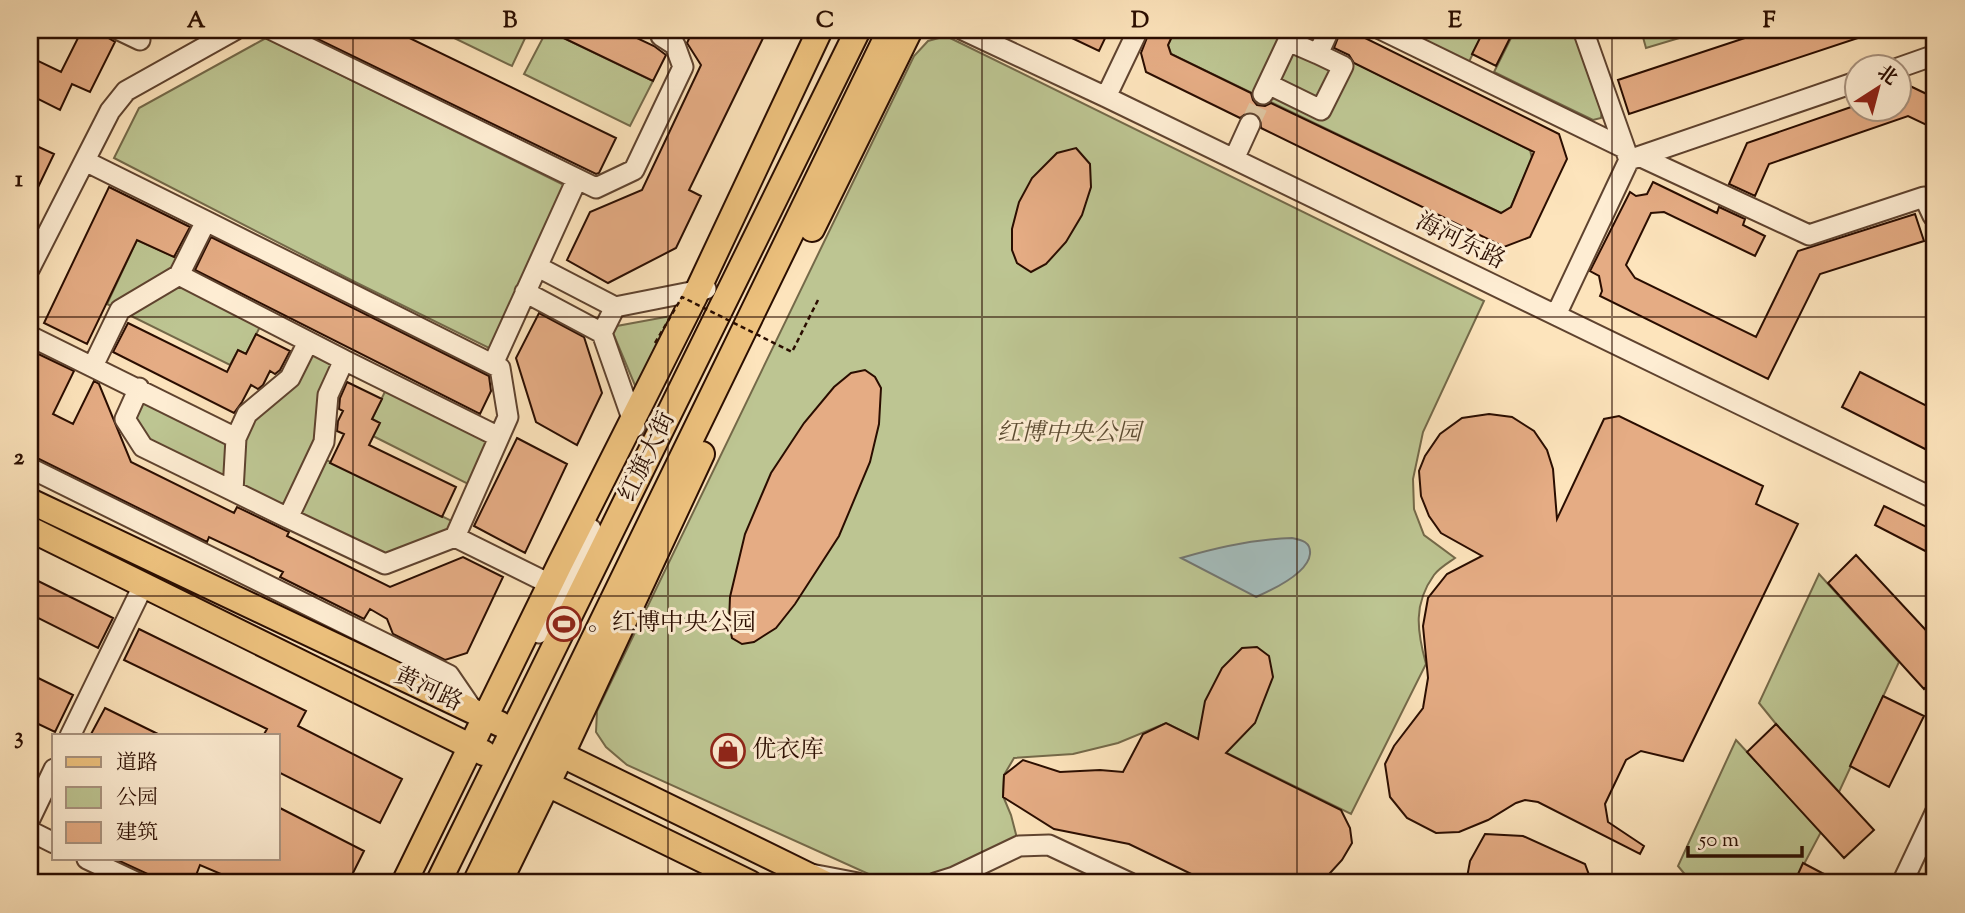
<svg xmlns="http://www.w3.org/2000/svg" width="1965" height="913" viewBox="0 0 1965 913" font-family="'Sorts Mill Goudy','Noto Serif SC',serif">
  <rect width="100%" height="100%" fill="#fde4bc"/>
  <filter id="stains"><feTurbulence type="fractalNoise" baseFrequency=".00286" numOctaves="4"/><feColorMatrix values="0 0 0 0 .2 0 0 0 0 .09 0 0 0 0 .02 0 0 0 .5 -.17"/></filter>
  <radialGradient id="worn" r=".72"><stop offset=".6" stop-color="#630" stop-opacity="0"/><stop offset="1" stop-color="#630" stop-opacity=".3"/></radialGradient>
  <!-- green -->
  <path fill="#bdc592" stroke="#746949" stroke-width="2" d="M453,30H527V34L512,66L450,36Z
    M547,30L653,81L630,126L524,74Z
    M1175,30H1283L1327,49L1530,150L1532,158L1511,207L1501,213L1171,54L1168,45Z
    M1404,30H1484L1469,62Z
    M1515,30H1573L1602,108L1601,118L1593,120L1494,72Z
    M1641,30H1706L1646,48Z
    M946,36L1484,301L1423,432L1413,479L1414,509L1424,535L1455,558C1448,563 1439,568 1434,575C1413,604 1417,631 1426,664L1351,814L1166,723L1118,743L1073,754L1014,758L1004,775L1003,796L1011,815L1019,846L926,883H913L873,876L627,765L606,747L596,732L597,711L914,56L928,41Z
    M266,38L568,187L493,350L355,282L114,158L139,108Z
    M137,240L177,258L179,275L264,319L246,354L238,350L230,365L107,304Z
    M687,313L642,402L613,333L617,326Z
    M308,342L344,360L318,456L460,525L385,564L143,447L125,419L139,388L236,437L290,378Z
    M389,383L499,437L476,488L373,436L372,419Z
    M1819,574L1899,662L1839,792L1776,724L1759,703Z
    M1736,740L1821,832L1794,883H1692L1678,866Z"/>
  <!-- water -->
  <path fill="#a4bcbb" stroke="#737670" stroke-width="2" d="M1292,538C1302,540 1311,542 1310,554C1308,573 1272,590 1256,597L1181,558C1218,547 1253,539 1292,538Z"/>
  <!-- building -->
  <path fill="#e5ac84" stroke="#2a0d00" stroke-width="2" d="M82,30H95L115,42L90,92L72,84L60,110L30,95V57L61,72Z
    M299,30H393L616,138L599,173L596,174Z
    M547,30H620L654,46L666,55L653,81Z
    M693,30H767L689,190L701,196L676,248L608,283L567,260L590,212L642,190L701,65L687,43Z
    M1055,30H1109L1099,51Z
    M1150,30H1175L1168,45L1171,54L1251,93L1253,100L1257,105L1265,106L1271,103L1501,213L1511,207L1534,152L1354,63L1349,55L1334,48L1341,30H1349L1559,134L1567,159L1530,237L1504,247L1261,128L1260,117L1256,113L1248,112L1240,118L1146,72L1141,53Z
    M1484,30H1514L1496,66L1472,54Z
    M1769,30H1876V32L1629,114L1618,80Z
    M1910,86L1935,98V129L1908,116L1769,164L1755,196L1729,184L1747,143L1857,105V108H1899V90Z
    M30,143L54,154L30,204Z
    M1076,148L1090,164L1091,187L1082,215L1066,242L1046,264L1031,272L1017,263L1012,250V229L1019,202L1032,178L1057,153Z
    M1653,182L1717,213L1719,207L1745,219L1743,225L1765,236L1755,256L1664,212L1651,213L1626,265L1635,278L1756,337L1798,251L1915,214L1924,241L1820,274L1768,379L1600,296L1602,291L1599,276L1590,271L1630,192L1636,196L1647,194Z
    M109,187L190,227L174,257L137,240L87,344L44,323Z
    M211,237L489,376L491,391L480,414L195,270Z
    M539,313L584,337L602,393L577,445L536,422L516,358Z
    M128,323L227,372L238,350L246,354L256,334L290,351L280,370L275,374L270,371L263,385L258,389L251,385L242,402L234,413L113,352Z
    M30,350L74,371L53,414L73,424L94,381L99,384L131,462L234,513L237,507L289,532L287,536L390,587L463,557L503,577L467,653L445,660L393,634L387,619L370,609L364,619L280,577L283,572L209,537L207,542L35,457L30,456Z
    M865,370L875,377L881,388L879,424L870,462L839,536L795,604L776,628L754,642L742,644L732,638L729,623L730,597L745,534L771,473L804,423L834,387L851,373Z
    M1860,372L1935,410V454L1842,407Z
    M347,382L382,399L372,419L380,423L369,445L456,487L442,517L330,463L344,434L337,431L338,421L343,411L339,409L340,398Z
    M1489,414L1512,417L1534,431L1547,450L1553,469L1557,519L1604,419L1619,416L1763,486L1756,504L1798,524L1683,761L1641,751L1626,760L1605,804L1608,822L1644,846L1640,854L1538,802L1525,800L1516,803L1488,820L1459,832L1436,833L1407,818L1390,797L1385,764L1394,746L1423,708L1428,678L1423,626L1428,598L1447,574L1482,556L1441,533L1429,516L1421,496L1419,471L1425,456L1440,434L1462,418Z
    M517,438L567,464L525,553L474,526Z
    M1884,506L1935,531V556L1875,525Z
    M1856,555L1935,640V679L1924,689L1828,583Z
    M30,577L113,618L98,648L30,614Z
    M139,629L306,711L298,726L402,779L380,823L278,772V736H263L267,729L124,660Z
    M1257,647L1269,656L1273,677L1255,723L1226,753L1341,810L1350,828L1352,843L1342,860L1321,883H1210L1129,844L1054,829L1003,797L1004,775L1023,760L1060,772L1100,770L1123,772L1143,734L1166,723L1198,739L1205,701L1222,668L1242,648Z
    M30,674L73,695L55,732L30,720Z
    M1883,696L1924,716L1889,787L1850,766Z
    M105,708L162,736H90Z
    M1776,724L1874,830L1844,858L1747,752Z
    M278,807L364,851L348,883H242L200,865L193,883H167L115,859H278Z
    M1485,834L1523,836L1585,864L1592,883H1466L1470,861Z
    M1803,863L1822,873L1844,883H1794Z"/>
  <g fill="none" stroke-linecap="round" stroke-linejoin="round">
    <!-- minor-tunnel -->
    <path stroke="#ddc4a0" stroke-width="19" stroke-dasharray="19 10" stroke-linecap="butt" d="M1250,124L1263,96"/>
    <!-- minor casing -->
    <g stroke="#5f432f" stroke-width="23">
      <path id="minor" d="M119,30L140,40
        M272,30L596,188L634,170L683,67L675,45L661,36
        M963,30L1106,97L1935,499
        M1382,30L1624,148
        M1583,30L1629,160L1856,82
        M1898,68L1935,55
        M1268,84L1321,110L1343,66L1318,54
        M1263,94L1288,41L1318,54L1329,30
        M1106,97L1138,30
        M1641,157L1809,235L1924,197L1933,216L1935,217
        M1234,159L1250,124
        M206,221L500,368L508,417L455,537
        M30,268L110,111L126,91L235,30
        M525,292L602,333L615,307L538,267
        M615,307L706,289
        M1556,315L1629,160
        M602,333L635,427
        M30,336L236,438L233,491L288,518L324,442L328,395L344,360L179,275L206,221L85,161
        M344,360L499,437
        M493,364L577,179
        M93,366L120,310L179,275
        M139,388L125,419L143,447L233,491
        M236,438L247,414L290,378L308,342
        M30,468L449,675L475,713
        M288,518L385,564L455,537L560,589
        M539,633L591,529
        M70,736L144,584
        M30,819L54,769
        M30,831L54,843
        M87,859L138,883
        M811,874L858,883
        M935,883L954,877L1019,846L1049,845L1130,883
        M1902,883L1935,813"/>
    </g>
    <!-- major casing -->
    <g stroke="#2a0d00" stroke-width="28">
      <path id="major" d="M812,229L910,30
        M30,501L500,724
        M30,529L484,753
        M548,748L824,883
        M533,777L750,883
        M404,883L560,564L695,296L820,30
        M438,883L858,30
        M475,883L890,30
        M499,883L562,754L702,454"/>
    </g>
    <!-- minor -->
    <use href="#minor" stroke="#feedd3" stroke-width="19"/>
    <!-- major -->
    <use href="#major" stroke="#eec27e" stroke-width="24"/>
    <!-- path-bridge -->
    <path stroke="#2a0d00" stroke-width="2.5" stroke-dasharray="5 3.5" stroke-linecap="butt" d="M655,343L682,297L792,352L818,300"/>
  </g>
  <!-- grid -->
  <path fill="none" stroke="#2a0d00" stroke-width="2" stroke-opacity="0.55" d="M353,30V883M668,30V883M982,30V883M1297,30V883M1612,30V883M30,317H1935M30,596H1935"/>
  <!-- icons -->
  <defs>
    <g id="stadium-ring" transform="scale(1.75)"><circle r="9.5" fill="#feedd3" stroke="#8f2418" stroke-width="1.5"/><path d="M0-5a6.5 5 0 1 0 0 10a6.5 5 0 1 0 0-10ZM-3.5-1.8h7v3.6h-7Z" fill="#8f2418"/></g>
    <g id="shop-ring" transform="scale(1.75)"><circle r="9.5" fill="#feedd3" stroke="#8f2418" stroke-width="1.5"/><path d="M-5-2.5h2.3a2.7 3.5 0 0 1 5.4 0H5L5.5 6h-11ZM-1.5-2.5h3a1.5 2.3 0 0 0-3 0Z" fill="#8f2418"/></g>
  </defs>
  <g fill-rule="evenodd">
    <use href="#stadium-ring" x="564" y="624"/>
    <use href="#shop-ring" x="728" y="751"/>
  </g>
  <g text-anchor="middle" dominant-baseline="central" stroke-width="6" stroke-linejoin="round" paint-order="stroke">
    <!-- street labels -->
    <g font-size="24" fill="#2a0d00" stroke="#feedd3">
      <text transform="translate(1460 242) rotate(26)">海河东路</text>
      <text transform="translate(648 457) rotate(-64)">红旗大街</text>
      <text transform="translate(428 690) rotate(25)">黄河路</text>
    </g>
    <!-- park labels -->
    <g font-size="24" font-style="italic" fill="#5d4d33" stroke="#feedd3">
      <text x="1069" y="434">红博中央公园</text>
    </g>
    <!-- poi labels -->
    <g font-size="24" fill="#2a0d00" stroke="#feedd3" text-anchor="start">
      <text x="588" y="624">。红博中央公园</text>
      <text x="752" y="751">优衣库</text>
    </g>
  </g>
  <!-- margin -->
  <rect width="1965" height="913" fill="none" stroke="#fde4bc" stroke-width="77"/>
  <!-- legend -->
  <rect x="52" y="734" width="228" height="126" fill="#feedd3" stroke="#a9937f" stroke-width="2"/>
  <rect x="66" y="757" width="35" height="10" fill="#eec27e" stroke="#a9937f" stroke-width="2"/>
  <text x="116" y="769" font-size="21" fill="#2a0d00">道路</text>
  <rect x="66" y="787" width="35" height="21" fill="#bdc592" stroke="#a9937f" stroke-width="2"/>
  <text x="116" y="804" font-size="21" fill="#2a0d00">公园</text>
  <rect x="66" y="822" width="35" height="21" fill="#e5ac84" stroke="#a9937f" stroke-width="2"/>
  <text x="116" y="839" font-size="21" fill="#2a0d00">建筑</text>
  <!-- north arrow -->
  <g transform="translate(1878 88) rotate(36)"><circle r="33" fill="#feedd3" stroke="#a9937f" stroke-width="2"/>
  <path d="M0-5L12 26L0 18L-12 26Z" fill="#8f2418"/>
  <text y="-10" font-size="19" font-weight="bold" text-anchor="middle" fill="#2a0d00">北</text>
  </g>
  <!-- scale -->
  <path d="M1688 846v10h114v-10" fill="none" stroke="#2a0d00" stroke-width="3.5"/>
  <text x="1699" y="846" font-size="21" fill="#2a0d00" stroke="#feedd3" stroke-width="5" paint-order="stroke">50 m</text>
  <rect x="38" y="38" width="1888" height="836" fill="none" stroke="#2a0d00" stroke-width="2.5"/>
  <g font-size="23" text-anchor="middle" font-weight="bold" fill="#2a0d00">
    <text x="196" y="27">A</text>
    <text x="510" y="27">B</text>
    <text x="825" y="27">C</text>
    <text x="1140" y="27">D</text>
    <text x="1455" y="27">E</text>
    <text x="1769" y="27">F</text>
    <text x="19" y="186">1</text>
    <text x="19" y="464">2</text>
    <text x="19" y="743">3</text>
  </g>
  <rect width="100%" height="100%" filter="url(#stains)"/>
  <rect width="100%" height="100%" fill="url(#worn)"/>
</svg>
